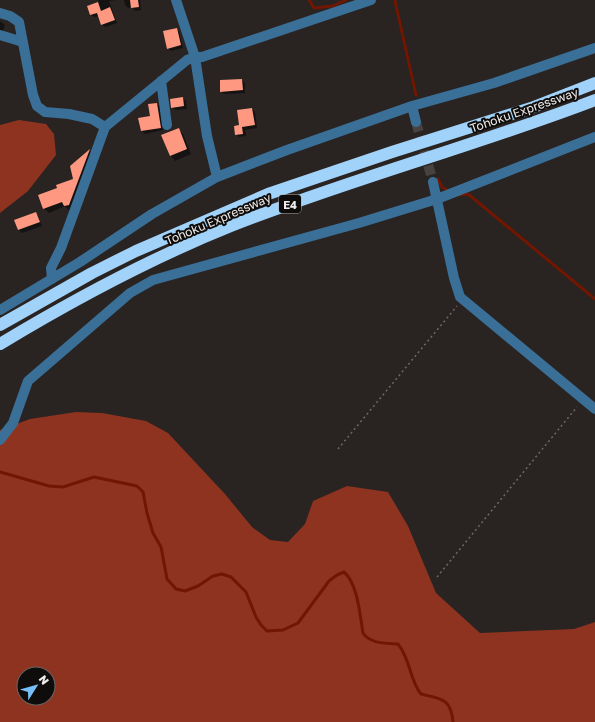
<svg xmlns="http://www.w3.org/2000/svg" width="595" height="722" viewBox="0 0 595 722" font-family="'Golos Text',sans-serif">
  <rect width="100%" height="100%" fill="#292322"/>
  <!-- forest -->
  <path fill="#8e331f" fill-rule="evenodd" d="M19,120L46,124L54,134L56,155L28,191L0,213V125Z
    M76,412L102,413L146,421L168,433L225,494L252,527L270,540L288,542L305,524L313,501L347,486L388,492L408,526L436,593L480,633L574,629L595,622V722H0V430L30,419ZM24,674H48V698H24Z"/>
  <!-- shadow -->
  <path fill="#0007" d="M98,0H116L109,1L117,23L105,27L102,24L99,16L94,17L91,14L88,6L99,2Z
    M124,0H140L141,10L135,11L132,7L128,8L125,5Z
    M0,21L5,25L3,31L0,30Z
    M176,29L179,32L183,48L171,51L168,48Z
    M242,80L245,83V93L224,94L221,91Z
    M183,98L186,101L187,109L175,110L172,107Z
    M157,104L160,106L163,130L145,134L142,131L152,117Z
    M252,109L255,112L257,128L245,130L246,136L239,137L236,134L240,126Z
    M178,129L183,134L191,154L175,161L171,156Z
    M90,151L94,154L73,209L69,210L65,206L49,213L44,208L58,189L74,179L71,167Z
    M35,213L38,216L42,226L22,233L19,230L16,220Z"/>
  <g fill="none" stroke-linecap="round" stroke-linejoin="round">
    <!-- stream -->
    <path stroke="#711701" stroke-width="3" d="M309,0L314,8L333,6L346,0
      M395,1L416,95
      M438,179L442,187L450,192
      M458,195L468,194L595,299
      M0,472L49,486L63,487L94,477L137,486L143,492L147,513L153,533L161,547L167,579L176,589L185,591L198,586L213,576L222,574L231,577L246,592L256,617L261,625L267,631L283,630L298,623L329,581L337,575L344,572C358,584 360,616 363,633C370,644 386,643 398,644C411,660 409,679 421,694C441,699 451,698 453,722"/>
  </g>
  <!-- building -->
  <path fill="#fe9880" d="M130,0H138L139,7L131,8Z
    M98,2L101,11L110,7L115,20L101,25L97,13L90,15L87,6Z
    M177,28L181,45L167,49L163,31Z
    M242,79L243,90L220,92V80Z
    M183,97L184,106L171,108L170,99Z
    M157,103L161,128L141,131L138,118L150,116L148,104Z
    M252,108L255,125L242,127L243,134L235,135L234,126L239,125L237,110Z
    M179,128L187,149L170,156L161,135Z
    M90,149L69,205L64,206L62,202L43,209L38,195L57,188L56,185L73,179L70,166Z
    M36,212L40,222L18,230L14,220Z"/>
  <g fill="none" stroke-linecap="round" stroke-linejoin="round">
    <!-- minor-tunnel -->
    <path stroke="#474140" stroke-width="10" stroke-dasharray="10 5" stroke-linecap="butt" d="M416,122L433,182"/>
    <!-- path -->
    <path stroke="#6e6867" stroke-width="1.5" stroke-dasharray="2 3" stroke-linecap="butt" d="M338,449L457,306
      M437,577L577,407"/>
    <!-- minor -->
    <path stroke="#3a7097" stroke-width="10" d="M176,0L195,57L207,136L217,177
      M0,13L10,16L19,22L33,95L37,106L45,112L69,114L92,119L105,127
      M0,35L23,42
      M161,81L167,125
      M412,106L416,122
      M433,182L454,278L460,297L595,409
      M52,279L51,268L61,248L105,127L187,60L195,57H202L371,0
      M0,310L80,262L152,214L217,177L287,150L412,106L494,83L595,48
      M0,440L13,423L28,381L130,293L153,280L359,223L437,199L595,137"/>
    <!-- highway -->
    <path stroke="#a1d3fa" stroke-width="12" d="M0,325L92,273L136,251L268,194L392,152L531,108L595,83
      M0,344C73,300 151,258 231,226C350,179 475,146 595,100"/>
  </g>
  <g text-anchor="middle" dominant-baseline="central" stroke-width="4" stroke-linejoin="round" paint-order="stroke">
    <!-- shield labels -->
    <rect fill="#0f0d0c" stroke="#aca9a8" stroke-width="1" x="279" y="195" width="22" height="18" rx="3"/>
    <g font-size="11" font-weight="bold" fill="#f0eceb">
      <text x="290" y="204">E4</text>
    </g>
    <!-- street labels -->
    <g font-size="12" fill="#f0eceb" stroke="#0f0d0c">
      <text transform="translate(524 110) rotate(-19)">Tohoku Expressway</text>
      <text transform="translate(218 219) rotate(-23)">Tohoku Expressway</text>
    </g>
  </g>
  <!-- north arrow -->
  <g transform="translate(36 686) rotate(53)"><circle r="19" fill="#0f0d0c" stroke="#696665"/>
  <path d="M0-3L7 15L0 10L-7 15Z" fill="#76c0f7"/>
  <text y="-6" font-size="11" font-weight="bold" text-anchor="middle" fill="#f0eceb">N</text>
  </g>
</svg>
